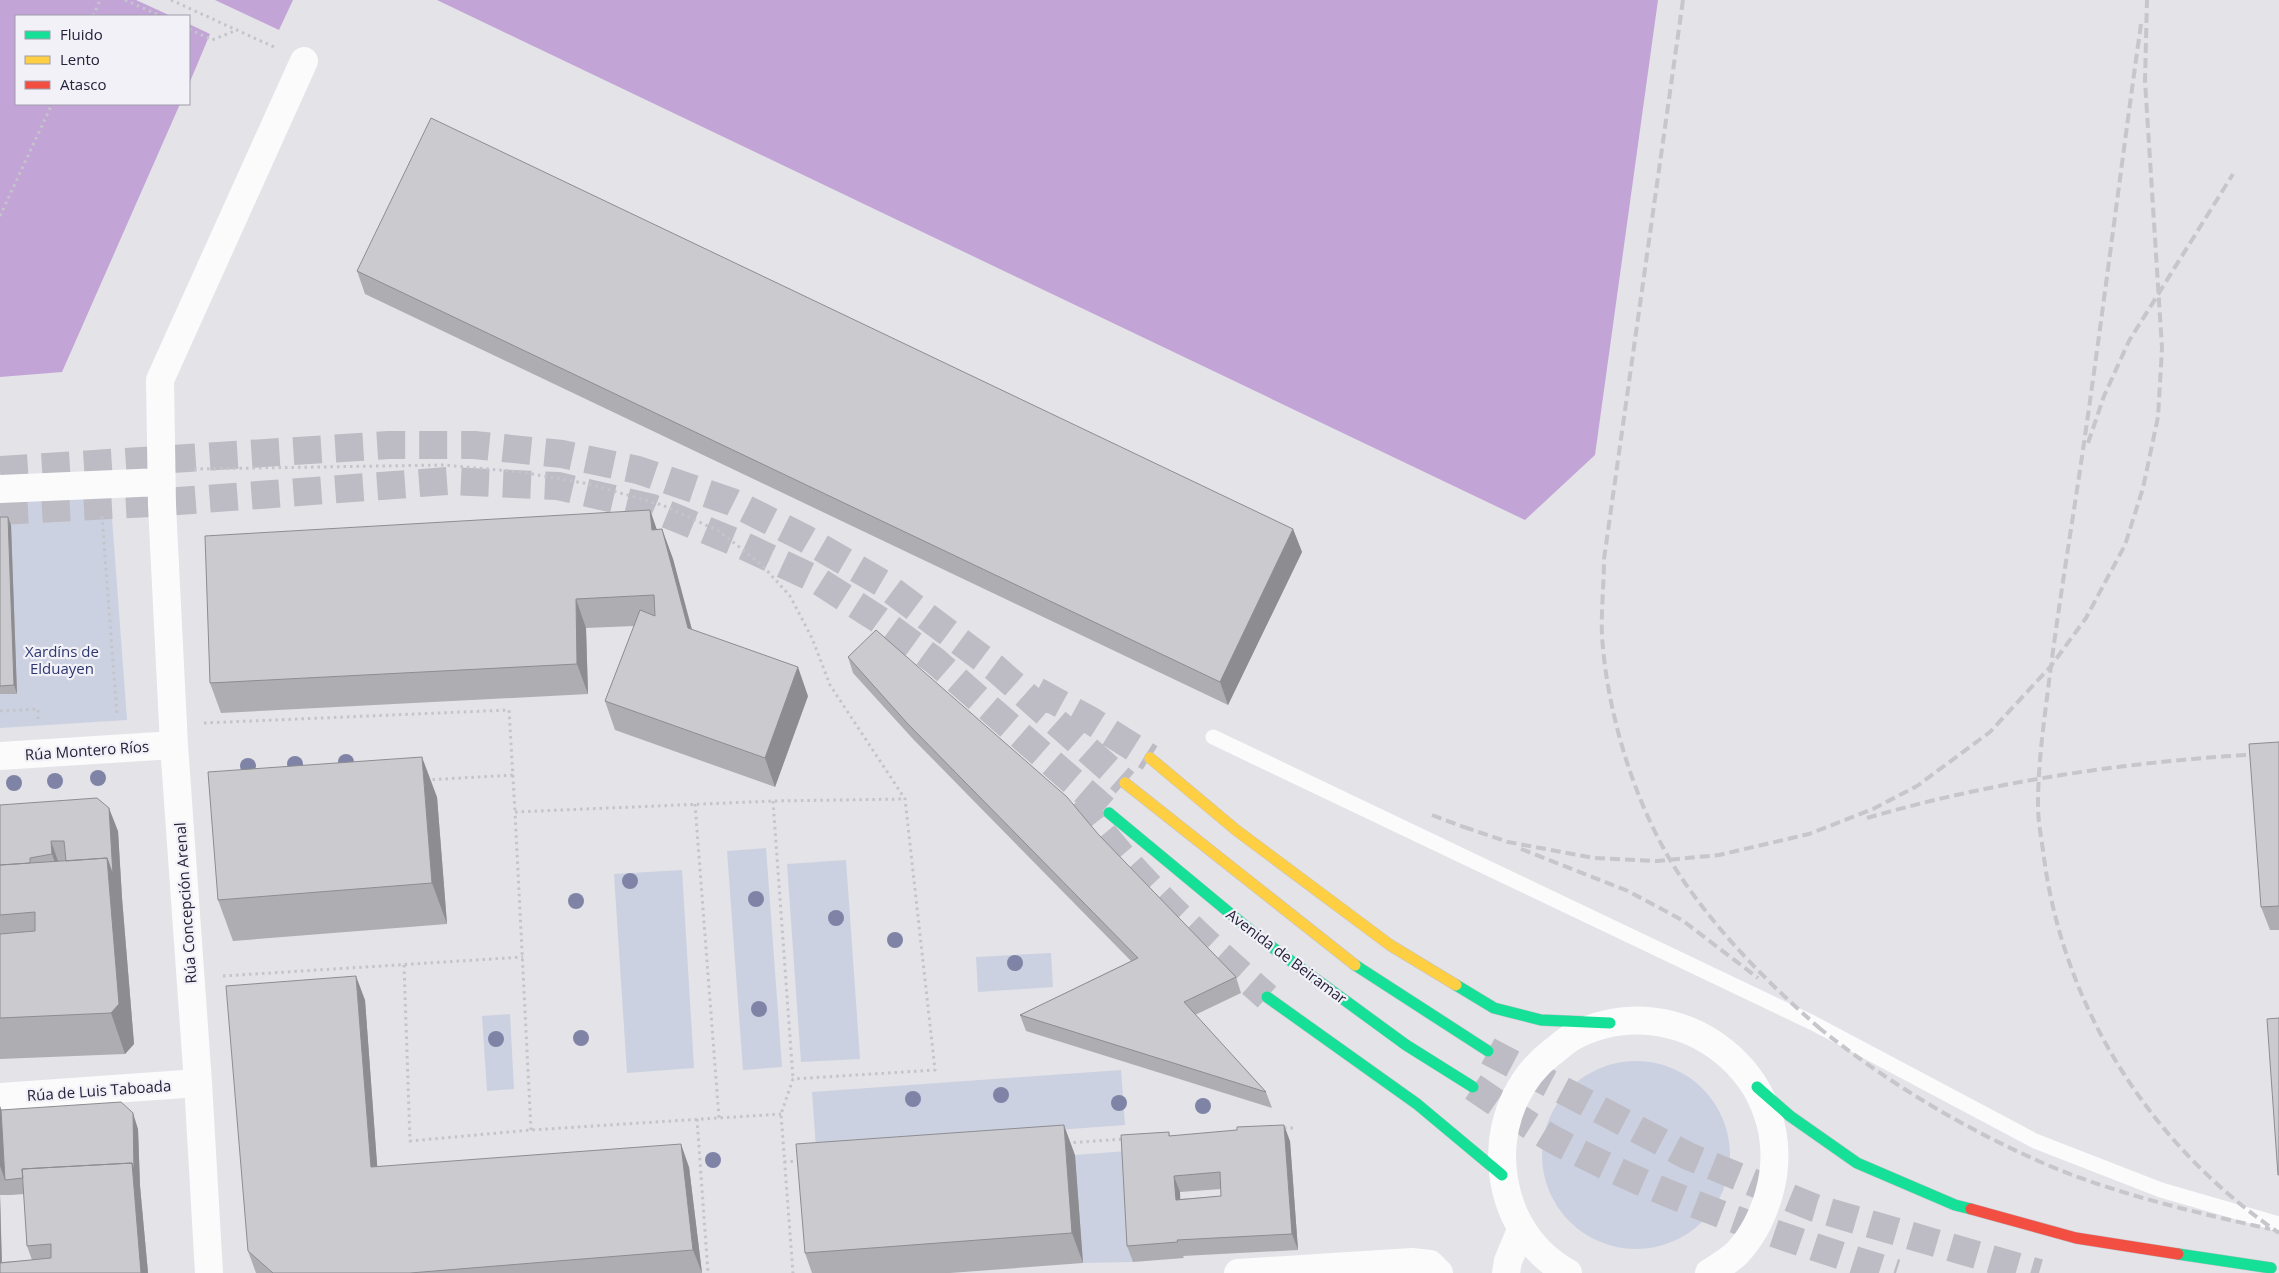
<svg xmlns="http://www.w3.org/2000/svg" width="2279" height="1273" viewBox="0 0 2279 1273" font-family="'Open Sans',sans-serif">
  <rect width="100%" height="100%" fill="#e3e3e8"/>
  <!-- green -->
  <path fill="#ccd1e1" d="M110,491L127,720L0,728V498Z
    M766,848L782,1067L743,1070L727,851Z
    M846,860L860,1059L801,1062L787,864Z
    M682,870L694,1068L627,1073L614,874Z
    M1051,953L1053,987L978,992L976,957Z
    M510,1014L514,1089L487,1091L482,1016Z
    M1542 1155a94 94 0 1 1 188 0a94 94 0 1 1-188 0Z
    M1121,1070L1125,1125L816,1148L812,1092Z
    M1127,1151L1133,1262L1083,1263L1075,1155Z"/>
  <!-- water -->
  <path fill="#c3a4d6" d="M0,0H136L171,16H16V104H180L62,372L0,377Z
    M215,0H293L279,30Z
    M437,0H1658L1595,455L1525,520Z
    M189,24L210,34L189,84Z"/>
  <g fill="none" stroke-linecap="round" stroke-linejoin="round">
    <!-- primary-tunnel -->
    <path stroke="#bdbcc5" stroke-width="28" stroke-dasharray="28 14" stroke-linecap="butt" d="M0,470L389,445H474L562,454L638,470L732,502L806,539L882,583L995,668L1125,783
      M0,511L151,503L448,481L558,486L652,508L742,545L817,580L878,619L934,660L1109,813
      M1037,691L1090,720L1150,758
      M1078,801C1132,875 1199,937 1267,997
      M1488,1051L1688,1156L1815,1208L2039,1273
      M1473,1087C1500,1105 1527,1125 1556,1141C1664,1198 1780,1237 1896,1273"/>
    <!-- fast casing -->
    <g stroke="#c1c0c8" stroke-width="12">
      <path id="fast" d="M1109,813L1261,939L1406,1045L1473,1087
        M1355,965L1488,1051
        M1456,985L1494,1008L1541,1020L1610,1023
        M1267,997L1417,1104L1502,1175
        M1757,1087L1790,1116L1857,1163L1955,1205L1971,1209
        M2178,1254L2271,1268"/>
    </g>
    <!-- slow casing -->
    <g stroke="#c1c0c8" stroke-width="12">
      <path id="slow" d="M1150,758L1236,830L1390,945L1456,985
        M1125,783L1355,965"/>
    </g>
    <!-- jam casing -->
    <g stroke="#c1c0c8" stroke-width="12">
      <path id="jam" d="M1971,1209L2076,1238L2178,1254"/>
    </g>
    <!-- path -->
    <path stroke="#c4c4cb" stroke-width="3" stroke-dasharray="2.5 4" stroke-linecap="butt" d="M125,0L161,16
      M171,0L274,47
      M93,16L100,0
      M189,29L212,40L237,30
      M0,216L52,104
      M194,469L444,465L521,472L589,484L662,505L719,531L762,565L790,596L812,638L830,685L905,799L935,1070L793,1079L781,1114L793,1273
      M102,516L117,715
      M0,711L38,709V720
      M204,723L509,710L515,812
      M426,780L513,775
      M773,801L793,1079
      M695,804L719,1118
      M404,965L410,1141L531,1130L781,1114
      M223,976L523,957
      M697,1119L708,1273
      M1284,1128H1297
      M531,1130L515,812L773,801L905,799
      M1067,1143L1125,1139
      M784,1162L801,1161"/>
    <!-- lane -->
    <path stroke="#fbfbfc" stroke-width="15" d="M1213,737L1813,1023L2035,1141L2161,1190L2279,1224"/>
    <!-- street -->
    <path stroke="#fbfbfc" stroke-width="28" d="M0,489L161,482
      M0,756L174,745
      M0,1097L198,1083
      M209,1273L198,1083L174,745L162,505L160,380L304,61
      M1238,1273L1412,1262L1430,1264L1439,1273
      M1506,1273L1508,1261L1521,1230
      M1568,1273C1524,1248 1502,1204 1502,1154C1503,1115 1520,1077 1551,1053C1558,1048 1565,1041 1572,1037C1678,981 1802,1077 1769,1194C1763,1215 1752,1237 1737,1253C1729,1261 1718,1267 1709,1273"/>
    <!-- fast -->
    <use href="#fast" stroke="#16e098" stroke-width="11"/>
    <!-- slow -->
    <use href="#slow" stroke="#ffcf43" stroke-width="11"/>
    <!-- jam -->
    <use href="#jam" stroke="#f24e42" stroke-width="11"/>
    <!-- rail -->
    <path stroke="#c7c6ca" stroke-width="4" stroke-dasharray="10 5" stroke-linecap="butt" d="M1683,0L1604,559C1604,584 1601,610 1602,635C1607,717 1638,816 1685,883C1723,938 1773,988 1824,1032
      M2141,24C2120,173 2102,322 2080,470C2069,543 2057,616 2048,690C2043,728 2038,767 2038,806C2038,823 2042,841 2044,858C2065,1012 2152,1146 2279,1233
      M2088,443L2104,396L2129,341L2233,174
      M1432,815L1469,829
      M1867,818C2001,779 2140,760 2279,753
      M1464,827L1508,842L1594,858L1657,861L1719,855L1809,834L1873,809L1917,786L1990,732L2051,666L2086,618L2125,545L2143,488L2158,417L2162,348L2145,81L2147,0
      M1521,849L1628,891L1682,920L1758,978
      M1818,1027C1884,1080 1958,1125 2034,1159C2106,1192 2193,1212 2270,1229"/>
  </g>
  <!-- trees -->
  <g fill="#7f84a6">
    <circle cx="346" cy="762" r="8"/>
    <circle cx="295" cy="764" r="8"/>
    <circle cx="248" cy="766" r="8"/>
    <circle cx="98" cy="778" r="8"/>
    <circle cx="55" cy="781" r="8"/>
    <circle cx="14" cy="783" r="8"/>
    <circle cx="630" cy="881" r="8"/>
    <circle cx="756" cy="899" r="8"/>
    <circle cx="576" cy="901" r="8"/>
    <circle cx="836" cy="918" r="8"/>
    <circle cx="895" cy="940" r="8"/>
    <circle cx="1015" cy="963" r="8"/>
    <circle cx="759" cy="1009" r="8"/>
    <circle cx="581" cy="1038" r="8"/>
    <circle cx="496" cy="1039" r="8"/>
    <circle cx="1001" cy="1095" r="8"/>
    <circle cx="913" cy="1099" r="8"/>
    <circle cx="1119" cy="1103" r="8"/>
    <circle cx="1203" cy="1106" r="8"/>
    <circle cx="713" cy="1160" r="8"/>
  </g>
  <!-- wall -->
  <path fill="#aeaeb2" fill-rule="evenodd" d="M357,271L1293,529L1302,552L1228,705L365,294Z
    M650,510L657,530L662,529L673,559L692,629L808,696L775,787L615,730L605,701L634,626L586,628L588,694L221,713L210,683Z
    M0,517L11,525L17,694H0Z
    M848,657L1098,834L1236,977L1241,993L1195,1015L1266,1092L1272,1108L1026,1031L1020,1015L1131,961L913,739L853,673Z
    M2279,742V930H2270L2261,907Z
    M437,797L447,924L233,941L218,900Z
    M0,805L118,831L122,898L134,1044L125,1054L0,1059Z
    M365,1000L377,1166L689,1167L702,1273H256L248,1251Z
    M0,1106L1,1110L138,1129L140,1186L148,1273H0ZM24,1194L27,1246L32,1260L2,1262L0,1195H11Z
    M1169,1132L1170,1136L1290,1141L1298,1250L1183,1256L1184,1258L1133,1262L1127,1246ZM1221,1189V1196L1180,1199V1192Z
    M1075,1155L1083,1263L950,1273H812L805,1253Z"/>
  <!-- shaded-wall -->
  <path fill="#8d8d91" d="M650,510L660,539L652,530Z
    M8,517L11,525L17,694L14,685Z
    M662,529L673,559L699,657L688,628Z
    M1293,529L1302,552L1228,705L1220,682Z
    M576,599L586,628L588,694L577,664Z
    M798,667L808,696L775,787L765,758Z
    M422,757L437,797L447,924L432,883Z
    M109,808L118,831L122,898L134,1044L125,1054L111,1013L107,858Z
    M51,841L59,864L60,877L52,854Z
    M356,976L365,1000L379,1190L371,1167Z
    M0,1106L7,1126L5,1180L0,1166Z
    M133,1113L138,1129L140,1186L148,1273H141L132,1163Z
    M1064,1125L1075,1155L1083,1263L1072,1233Z
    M1284,1125L1290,1141L1298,1250L1292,1234Z
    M681,1144L689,1167L702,1273L693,1250Z
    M1174,1176L1180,1192L1181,1216L1176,1200Z
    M0,1193V1195L2,1273L0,1271Z"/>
  <!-- building -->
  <path fill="#cacacf" stroke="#8d8d91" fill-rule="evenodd" d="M431,118L1293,529L1220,682L357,271Z
    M650,510L652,530L662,529L688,628L798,667L765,758L605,701L640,610L655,616L654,595L576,599L577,664L210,683L205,536Z
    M0,517H8L14,685L0,686Z
    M876,630L1067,797L1098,834L1236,977L1184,1002L1266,1092L1020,1015L1138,958L907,723L848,657Z
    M2279,742V906L2261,907L2249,744Z
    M422,757L432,883L218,900L208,772Z
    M97,798L109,808L113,875L107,858L66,861L64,841H51L52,854L30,858V863L0,865V805Z
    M107,858L119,1004L111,1013L0,1018V934L35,931V912L0,915V865Z
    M356,976L371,1167L681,1144L693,1250L410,1273H273L248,1251L226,986Z
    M2279,1018V1175H2278L2267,1019Z
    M121,1102L133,1113L134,1171L132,1163L22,1169L23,1178L5,1180L1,1110Z
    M1064,1125L1072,1233L805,1253L796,1144Z
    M1284,1125L1292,1234L1177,1240L1178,1242L1127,1246L1121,1135L1169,1132V1136L1237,1130V1127ZM1220,1172L1221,1196L1176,1200L1174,1176Z
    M132,1163L141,1273H0V1263L51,1258V1244L27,1246L22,1169Z"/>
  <g text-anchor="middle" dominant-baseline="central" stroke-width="4.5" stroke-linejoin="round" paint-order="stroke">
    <!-- park labels -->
    <g font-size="15" fill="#2d3770" stroke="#f1f1f7">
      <text x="62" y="651">Xardíns de<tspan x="62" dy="17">Elduayen</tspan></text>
    </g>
    <!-- street labels -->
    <g font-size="15" fill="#26213a" stroke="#f1f1f7">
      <text transform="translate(87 750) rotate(-4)">Rúa Montero Ríos</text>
      <text transform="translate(185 903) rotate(-94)">Rúa Concepción Arenal</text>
      <text transform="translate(1287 956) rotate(37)">Avenida de Beiramar</text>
      <text transform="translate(99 1090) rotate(-4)">Rúa de Luis Taboada</text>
    </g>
  </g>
  <!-- legend -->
  <rect x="15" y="15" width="175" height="90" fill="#f1f1f7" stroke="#a09eab"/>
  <rect x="25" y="31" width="25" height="8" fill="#16e098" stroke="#a09eab"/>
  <text x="60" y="40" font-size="15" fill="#26213a">Fluido</text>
  <rect x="25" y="56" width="25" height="8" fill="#ffcf43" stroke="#a09eab"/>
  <text x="60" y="65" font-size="15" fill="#26213a">Lento</text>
  <rect x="25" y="81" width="25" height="8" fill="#f24e42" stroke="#a09eab"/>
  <text x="60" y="90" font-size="15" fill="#26213a">Atasco</text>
</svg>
